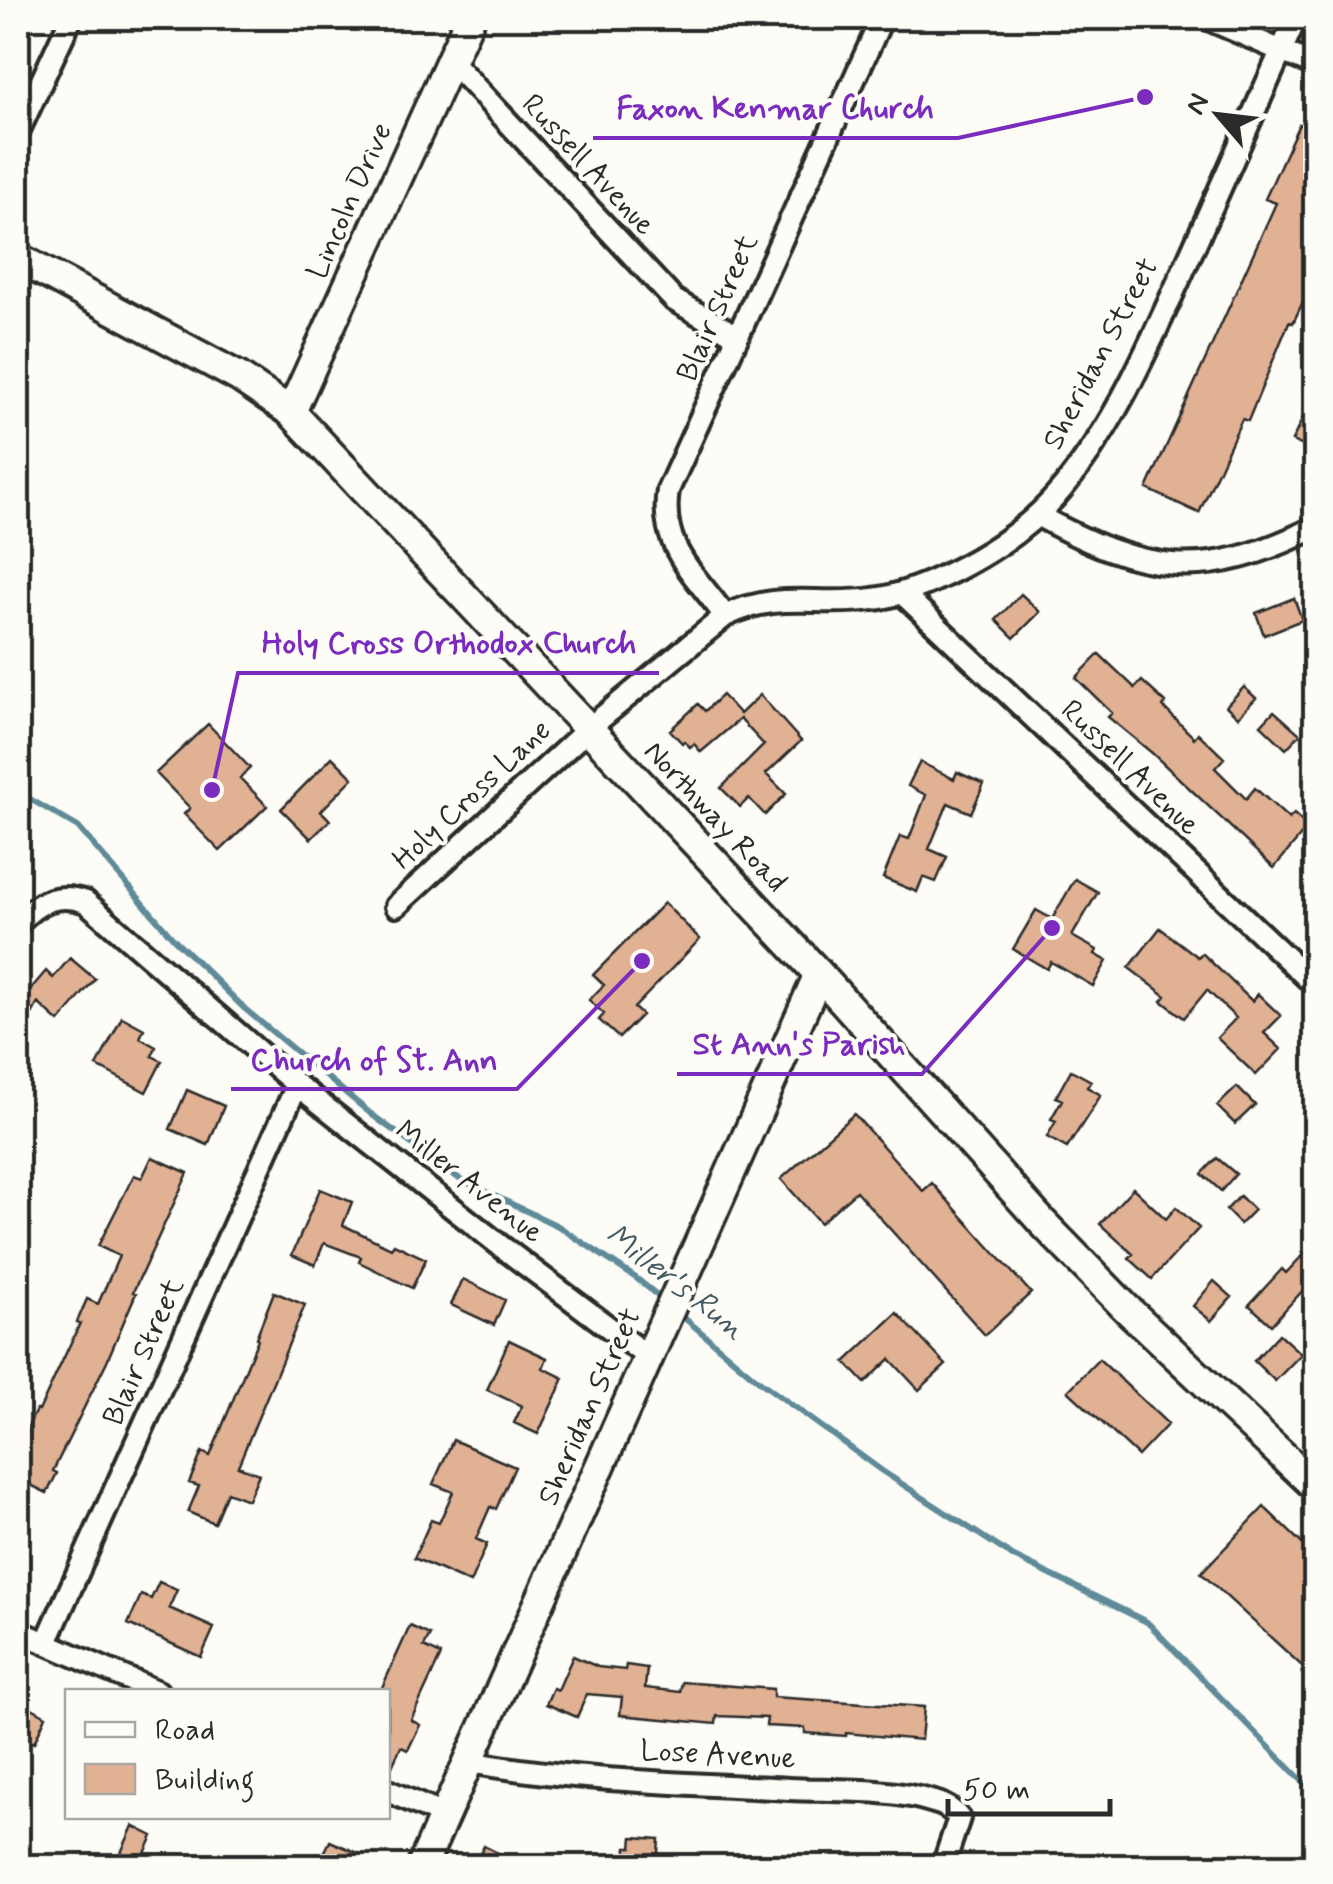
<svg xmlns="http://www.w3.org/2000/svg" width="1333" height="1884" viewBox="0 0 1333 1884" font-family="Mynerve,sans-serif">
  <rect width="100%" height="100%" fill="#fdfcf7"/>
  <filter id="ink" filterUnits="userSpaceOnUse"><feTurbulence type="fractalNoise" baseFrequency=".01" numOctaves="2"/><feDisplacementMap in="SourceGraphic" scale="20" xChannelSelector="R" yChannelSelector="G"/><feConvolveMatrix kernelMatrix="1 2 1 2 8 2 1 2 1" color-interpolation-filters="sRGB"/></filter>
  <g filter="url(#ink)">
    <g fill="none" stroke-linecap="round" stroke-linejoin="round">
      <!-- stream -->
      <path stroke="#5e8a98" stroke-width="6" d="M18,792L78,827L173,938L245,1009L371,1114L461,1180L558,1226L636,1278L667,1303
        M676,1311L759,1381L882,1471L1014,1557L1147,1622L1316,1795"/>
    </g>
    <!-- building -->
    <path fill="#e1b193" stroke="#2b2b2b" stroke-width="2.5" d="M1299,124L1316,132V274L1293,323L1289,322L1248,421L1242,419L1199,513L1147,489L1276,203L1265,199Z
      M1316,390V452L1292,441Z
      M1021,594L1040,612L1014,638L996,620Z
      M1294,598L1302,620L1264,635L1256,613Z
      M1099,654L1135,688L1142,681L1166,703L1163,707L1194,738L1198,733L1224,758L1215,768L1246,799L1255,788L1289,819L1294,814L1308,827L1274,868L1152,753L1108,717L1112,713L1076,678Z
      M1244,687L1256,698L1238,717L1226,706Z
      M722,695L740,714L760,695L801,741L766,774L786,794L765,815L749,798L740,807L721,788L764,745L740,719L701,752L694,744L690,747L684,741L682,743L670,730L698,704L705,711Z
      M1274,711L1300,734L1286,749L1261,725Z
      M208,724L250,768L240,778L267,806L220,851L184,814L190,808L156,773Z
      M332,757L353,778L321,811L330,820L311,839L281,809Z
      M920,762L954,779L957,772L984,784L971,813L948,803L929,849L947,857L936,882L923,877L917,892L883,878L900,836L909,839L926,795L908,786Z
      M1075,879L1098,892L1072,936L1097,950L1095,954L1107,961L1093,986L1051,962L1047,969L1013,949L1036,910L1052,919Z
      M664,903L700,939L634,1008L642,1015L619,1038L599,1020L604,1014L589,1000L604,985L593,975Z
      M1160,928L1198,957L1202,953L1252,1001L1258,994L1281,1016L1264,1033L1281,1049L1256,1075L1217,1038L1236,1018L1207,990L1184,1018L1162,1001L1166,996L1129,968Z
      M70,958L95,979L59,1022L38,1003L18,1041V1004L46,971L53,978Z
      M122,1017L144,1029L140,1038L156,1047L152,1056L162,1061L146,1092L97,1066Z
      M1071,1070L1091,1081L1087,1087L1101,1095L1067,1148L1047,1137L1056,1121L1051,1119L1062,1100L1056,1097Z
      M1237,1087L1255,1105L1235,1124L1217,1106Z
      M187,1090L224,1106L208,1145L170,1129Z
      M854,1114L923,1191L932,1183L1031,1293L985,1335L856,1191L820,1223L781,1179Z
      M152,1157L188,1173L133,1292L136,1293L107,1361L53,1471L57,1473L47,1493L18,1479V1447L36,1410L39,1411L80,1323L77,1322L87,1299L98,1304L119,1256L98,1246L134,1175L142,1178Z
      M1217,1158L1236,1174L1221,1191L1202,1174Z
      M1133,1188L1166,1219L1176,1207L1199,1228L1152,1279L1129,1258L1133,1254L1100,1224Z
      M320,1189L352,1202L343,1225L391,1248L394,1244L426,1259L412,1288L359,1262L361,1257L324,1243L315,1265L292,1255Z
      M1240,1196L1254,1210L1240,1224L1226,1210Z
      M1316,1241V1276L1271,1325L1249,1305L1282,1269L1286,1273Z
      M463,1279L505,1300L494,1325L451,1305Z
      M1214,1281L1232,1297L1211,1321L1193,1306Z
      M274,1292L305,1305L238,1466L259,1474L248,1500L227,1492L214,1523L188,1512L199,1486L189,1483L202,1452L210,1456L258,1339L256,1338Z
      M897,1313L946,1365L919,1390L890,1359L865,1383L845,1362Z
      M1279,1334L1301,1354L1275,1381L1254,1361Z
      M509,1340L547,1358L543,1368L564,1378L538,1434L514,1423L522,1406L487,1390Z
      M1099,1359L1168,1424L1138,1456L1068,1391Z
      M453,1440L515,1467L496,1509L490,1507L476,1539L487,1544L470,1583L414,1558L431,1520L439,1523L453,1492L433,1484Z
      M1264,1507L1316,1557V1679L1201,1573Z
      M159,1582L177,1590L169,1608L214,1628L201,1657L128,1624L141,1595L151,1599Z
      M410,1626L430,1635L424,1647L441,1655L411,1720L420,1725L408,1750L401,1747L388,1775V1692H380Z
      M573,1656L598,1667L625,1670L626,1665L647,1668L645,1688L680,1692L682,1682L773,1689V1697L924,1707L921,1740L846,1733V1736L805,1733V1728L766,1726L767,1718L717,1716L716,1724L620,1715L622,1697L587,1694L577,1717L546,1704L553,1688L558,1690Z
      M18,1700L46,1716L34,1743L18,1736Z
      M133,1826L153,1836L139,1866H115Z
      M633,1837L659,1839L657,1866H625L627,1847H632Z
      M330,1841L358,1853L352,1866H318Z
      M484,1846L524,1866H474Z"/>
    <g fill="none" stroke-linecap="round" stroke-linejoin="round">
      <!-- street casing -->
      <g stroke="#2b2b2b" stroke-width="28">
        <path id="street" d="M1206,18L1316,66
          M450,60L674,300L737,336
          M18,132L71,18
          M1037,515C1144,574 1204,583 1316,527
          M902,593L1316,986
          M725,616C694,573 659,547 668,490L882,18
          M396,906L588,729L725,616C778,590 818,607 873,599C893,597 912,590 931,582C976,562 1022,534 1055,497C1115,429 1151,341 1188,260C1224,179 1260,98 1296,18
          M18,923C38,901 58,892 86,902L297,1085L502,1247L648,1357
          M18,1631L158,1692
          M46,1643L297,1085
          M469,1762C575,1781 682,1783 789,1789C834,1791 891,1788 934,1802C943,1804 953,1810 959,1818L943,1866
          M388,1791L445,1816"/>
      </g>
      <!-- secondary casing -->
      <g stroke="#2b2b2b" stroke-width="35">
        <path id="secondary" d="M18,258L239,377L291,412L819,974L1042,1222L1127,1309L1316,1487
          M291,412L470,18
          M422,1866L819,974"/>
      </g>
      <!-- street -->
      <use href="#street" stroke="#fdfcf7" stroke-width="20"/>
      <!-- secondary -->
      <use href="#secondary" stroke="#fdfcf7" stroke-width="28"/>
    </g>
  </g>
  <g text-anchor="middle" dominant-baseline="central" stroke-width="8" stroke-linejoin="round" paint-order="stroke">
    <!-- street labels -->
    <g font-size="30" fill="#2b2b2b" stroke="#fdfcf7">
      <text transform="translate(588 165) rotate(47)">Russell Avenue</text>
      <text transform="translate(350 201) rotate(-66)">Lincoln Drive</text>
      <text transform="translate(718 308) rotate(-66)">Blair Street</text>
      <text transform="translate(1101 354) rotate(-62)">Sheridan Street</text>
      <text transform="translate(1130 768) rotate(44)">Russell Avenue</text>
      <text transform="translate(472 795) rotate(-43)">Holy Cross Lane</text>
      <text transform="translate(715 817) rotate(47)">Northway Road</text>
      <text transform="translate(469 1182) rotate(38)">Miller Avenue</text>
      <text transform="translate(144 1352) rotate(-66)">Blair Street</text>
      <text transform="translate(590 1407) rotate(-66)">Sheridan Street</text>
      <text transform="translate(718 1755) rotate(3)">Lose Avenue</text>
    </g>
    <!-- water labels -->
    <g font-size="32" font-style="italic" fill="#445b61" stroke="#fdfcf7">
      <text transform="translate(675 1282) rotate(38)">Miller's Run</text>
    </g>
  </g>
  <!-- callouts -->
  <path fill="none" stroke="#7b2cbf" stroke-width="4" d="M1145 97L958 138H593M212 790L238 673H659M1052 928L922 1074H677M642 961L517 1089H231"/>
  <g fill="#7b2cbf" stroke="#fdfcf7" stroke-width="4">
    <circle cx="1145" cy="97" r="10"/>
    <circle cx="212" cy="790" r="10"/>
    <circle cx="1052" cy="928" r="10"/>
    <circle cx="642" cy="961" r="10"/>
  </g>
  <g font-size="32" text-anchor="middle" font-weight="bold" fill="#7b2cbf" stroke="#fdfcf7" stroke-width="8" stroke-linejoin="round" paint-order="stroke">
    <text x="775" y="118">Faxon Kenmar Church</text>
    <text x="449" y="653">Holy Cross Orthodox Church</text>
    <text x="799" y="1054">St Ann's Parish</text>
    <text x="374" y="1070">Church of St. Ann</text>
  </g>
  <!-- margin -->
  <rect width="1333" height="1884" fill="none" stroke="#fdfcf7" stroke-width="60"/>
  <rect x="30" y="30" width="1273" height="1824" fill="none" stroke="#2b2b2b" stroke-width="4" filter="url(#ink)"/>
  <!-- legend -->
  <rect x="65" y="1689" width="325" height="130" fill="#fdfcf7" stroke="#a9a8a5" stroke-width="2.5"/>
  <rect x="85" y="1722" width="50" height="15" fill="#fdfcf7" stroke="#a9a8a5" stroke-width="2.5"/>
  <text x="155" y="1739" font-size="30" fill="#2b2b2b">Road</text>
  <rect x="85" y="1764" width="50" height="30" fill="#e1b193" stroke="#a9a8a5" stroke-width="2.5"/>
  <text x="155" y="1789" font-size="30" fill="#2b2b2b">Building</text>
  <!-- north arrow -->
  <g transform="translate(1218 115) rotate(298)" stroke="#fdfcf7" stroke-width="8" paint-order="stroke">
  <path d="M0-8L18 38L0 25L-18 38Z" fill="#2b2b2b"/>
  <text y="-15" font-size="28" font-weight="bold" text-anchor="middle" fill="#2b2b2b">N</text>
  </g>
  <!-- scale -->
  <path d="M948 1799v15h162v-15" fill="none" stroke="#2b2b2b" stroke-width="5"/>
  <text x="963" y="1799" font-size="30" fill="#2b2b2b" stroke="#fdfcf7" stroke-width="8" paint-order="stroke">50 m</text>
</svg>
